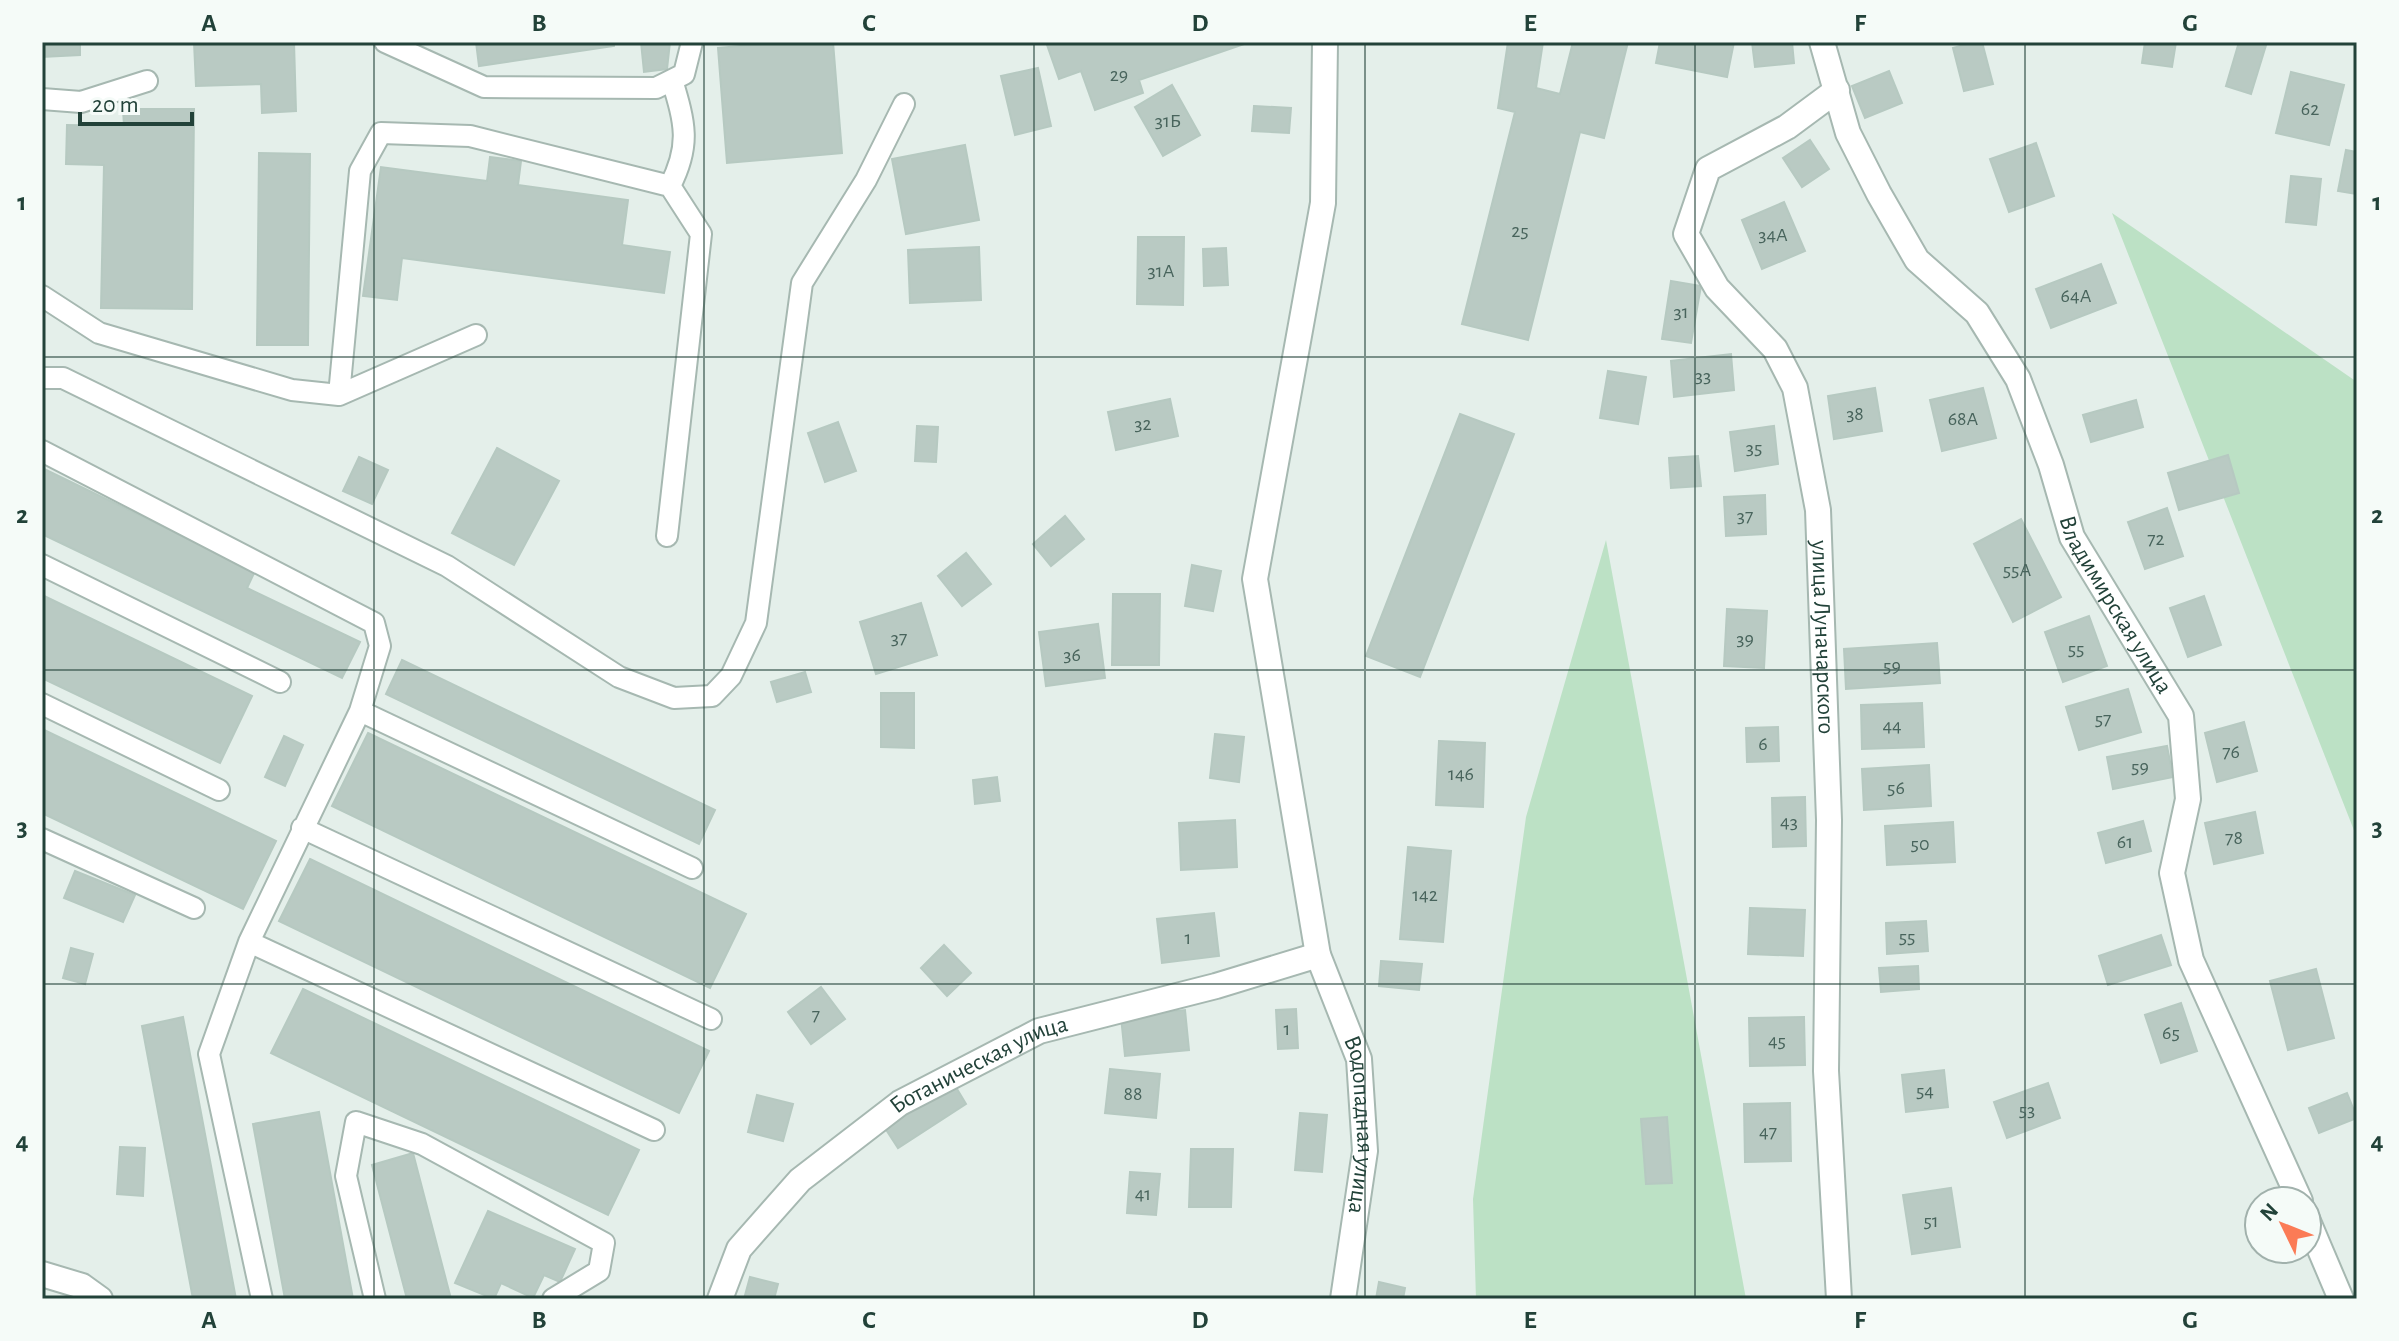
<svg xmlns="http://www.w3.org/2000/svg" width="2399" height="1341" viewBox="0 0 2399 1341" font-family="'Alegreya Sans',sans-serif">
  <rect width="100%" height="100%" fill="#e4efea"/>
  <!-- green -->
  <path fill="#bce1c5" d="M2112,213L2357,382V838Z
    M1606,540L1746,1299H1476L1473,1199L1526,817Z"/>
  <!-- building -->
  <path fill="#b9cac3" stroke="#b6c9c1" stroke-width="2" d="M42,42H80V55L42,57Z
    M194,42H294L296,111L262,113L261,84L196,86Z
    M476,42H614V46L479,66Z
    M641,42H670L667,69L644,72Z
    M788,42H833L842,153L727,163L718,48Z
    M1046,42H1247V43L1139,80L1143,93L1095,110L1081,71L1059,79Z
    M1508,42H1543L1536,88L1560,94L1573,42H1628L1604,138L1580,132L1528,340L1462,324L1515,112L1498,108Z
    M1660,42H1734L1727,77L1656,63Z
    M1752,42H1792L1794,63L1755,67Z
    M1975,42H1982L1993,84L1964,91L1953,48Z
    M2145,42H2176L2172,67L2142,63Z
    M2239,42H2267L2251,94L2226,86Z
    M1038,68L1051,126L1015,135L1001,76Z
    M1889,71L1902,103L1865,118L1852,86Z
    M2291,72L2344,85L2329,145L2276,133Z
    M1172,85L1200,135L1163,156L1135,107Z
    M1254,106L1291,108L1289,133L1252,131Z
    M123,109H194L192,309L101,308L104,165L66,164L67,125L124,126Z
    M1810,140L1829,169L1802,187L1783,158Z
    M2036,143L2054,196L2009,212L1990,159Z
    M965,145L979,220L906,234L892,159Z
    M2346,150L2357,152V194L2338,191Z
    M259,153L310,154L308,345H257Z
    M490,157L521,161L518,185L628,200L622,245L670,252L664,293L402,258L397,300L363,296L381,167L487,181Z
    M2291,176L2321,179L2316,225L2286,222Z
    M1784,202L1805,251L1762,269L1742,220Z
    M1138,237H1184L1183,305L1137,304Z
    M979,247L981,300L910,303L908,250Z
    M1226,248L1228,285L1204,286L1203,249Z
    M2101,264L2116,303L2051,328L2036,289Z
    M1671,281L1701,286L1691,343L1662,339Z
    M1731,354L1734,390L1674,397L1671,361Z
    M1608,371L1646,377L1638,424L1600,418Z
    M1875,388L1882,431L1834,439L1828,396Z
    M1983,388L1996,438L1942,451L1930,400Z
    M1170,399L1178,436L1116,450L1108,412Z
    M2136,400L2143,427L2091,442L2083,415Z
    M1460,414L1514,434L1420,677L1366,656Z
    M838,422L856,471L825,482L808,433Z
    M917,426L938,427L936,462L915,461Z
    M1774,426L1778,464L1735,471L1730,432Z
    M497,448L559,481L514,565L452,533Z
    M2228,455L2239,493L2179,510L2168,473Z
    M1698,456L1701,486L1671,488L1669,458Z
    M359,457L388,470L372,504L343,491Z
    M42,468L255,571L247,588L360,642L342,678L42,534Z
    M1765,495L1766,534L1726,536L1724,497Z
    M2167,508L2183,556L2145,569L2128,522Z
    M1065,516L1084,539L1051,566L1033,544Z
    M2021,519L2061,597L2013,622L1974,544Z
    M966,553L991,584L962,606L938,576Z
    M1192,565L1221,571L1213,611L1185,606Z
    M1113,594H1160L1159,665H1112Z
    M42,595L252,696L220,763L42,678Z
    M2204,596L2221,645L2188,657L2170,608Z
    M921,603L937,655L876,674L860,622Z
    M1727,609L1767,611L1764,668L1724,666Z
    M2089,616L2107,666L2063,682L2045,632Z
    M1098,624L1105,678L1046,686L1039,632Z
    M1937,643L1940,683L1846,689L1844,649Z
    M402,660L715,810L699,844L386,694Z
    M805,672L811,692L777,702L771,682Z
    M2128,689L2141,732L2079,750L2066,707Z
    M881,693H914V748L881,747Z
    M1922,703L1924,747L1862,749L1861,705Z
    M2244,722L2257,771L2217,782L2205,733Z
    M1778,727L1779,761L1747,762L1746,728Z
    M42,729L276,841L243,909L42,813Z
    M368,733L746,914L710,988L332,806Z
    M1215,734L1244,737L1239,782L1210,778Z
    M284,736L303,745L285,786L265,777Z
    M1439,741L1485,743L1483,807L1436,805Z
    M2167,746L2173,777L2113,789L2107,757Z
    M1929,765L1931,806L1864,810L1862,769Z
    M997,777L1000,801L975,804L973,780Z
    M1805,797L1806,846L1773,847L1772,798Z
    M2255,812L2263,853L2214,864L2205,823Z
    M1235,820L1237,867L1181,870L1179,823Z
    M2143,821L2151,851L2106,863L2098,833Z
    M1953,822L1955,862L1887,865L1885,826Z
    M1408,847L1451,851L1443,942L1400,939Z
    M310,859L709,1051L679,1113L279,921Z
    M75,871L135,895L123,922L64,898Z
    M1750,908L1805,910L1803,956L1748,954Z
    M1214,913L1219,956L1162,963L1157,919Z
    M1926,921L1928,951L1887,954L1886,923Z
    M2161,935L2171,965L2108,985L2099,956Z
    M944,945L971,973L947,996L921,968Z
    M71,948L93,954L85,984L63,978Z
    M1381,961L1422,964L1419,990L1379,986Z
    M1918,966L1919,989L1881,992L1879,968Z
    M2316,969L2334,1038L2288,1050L2270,981Z
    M821,987L845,1019L811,1044L788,1012Z
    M303,989L639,1150L608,1215L271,1053Z
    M2181,1003L2197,1051L2161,1063L2145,1015Z
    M1296,1009L1298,1048L1278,1049L1276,1010Z
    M1185,1010L1189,1050L1125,1056L1121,1017Z
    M183,1017L236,1299H193L142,1026Z
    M1804,1017L1805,1065L1750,1066L1749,1018Z
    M1110,1069L1160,1074L1156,1118L1105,1113Z
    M1944,1070L1948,1107L1906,1112L1902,1075Z
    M2048,1083L2060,1118L2007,1138L1994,1102Z
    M954,1084L966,1104L898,1148L885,1128Z
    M2347,1093L2357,1118L2319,1133L2309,1108Z
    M757,1095L793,1104L783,1141L748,1132Z
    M1790,1103L1791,1161L1745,1162L1744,1104Z
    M319,1112L353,1299H285L253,1124Z
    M1300,1113L1327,1115L1322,1172L1295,1170Z
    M1667,1117L1672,1183L1646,1184L1641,1119Z
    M120,1147L145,1148L143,1196L117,1194Z
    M1191,1149H1233L1231,1207H1189Z
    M413,1153L451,1299H407L372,1165Z
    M1130,1172L1160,1174L1156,1215L1127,1213Z
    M1951,1188L1960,1247L1912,1254L1903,1195Z
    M488,1211L575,1249L560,1282L544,1275L533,1298L501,1283L494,1299L455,1283Z
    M750,1277L778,1284L774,1299H744Z
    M1379,1282L1405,1288L1403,1299H1376Z"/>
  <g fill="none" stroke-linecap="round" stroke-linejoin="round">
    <!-- lane casing -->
    <g stroke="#a6b8b1" stroke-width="24">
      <path id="lane" d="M385,42L484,87L656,88L684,74L692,42
        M42,99L81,102L147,81
        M670,186C691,145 685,123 672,80
        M42,296L99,333L292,390L339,395L476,335
        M42,378H63L447,566L619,677L674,698L712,696L731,676L756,623L802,283L866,180L904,104
        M339,395L360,171L381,133L470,136L670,186L701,234L667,536
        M42,451L374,623L380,646L360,711L249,942L209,1054L262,1299
        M42,565L280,682
        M42,704L219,790
        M360,711L692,868
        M302,828L711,1019
        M42,839L194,908
        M249,942L654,1130
        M375,1299L346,1176L356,1122L422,1144L604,1243L599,1271L553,1299"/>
    </g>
    <!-- street casing -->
    <g stroke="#a6b8b1" stroke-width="28">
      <g id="street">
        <path id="s1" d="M1325,42L1323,203L1255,579L1318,955L1359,1059L1365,1151L1343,1299"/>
        <path id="s2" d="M1822,42L1848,133L1879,194L1917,260L1977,313L2018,379L2051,465L2072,537L2181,716L2188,799L2172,873L2191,960L2300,1201"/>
        <path id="s3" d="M1837,90L1787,127L1708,169L1686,234L1717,288L1775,349L1795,388L1818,510L1829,820L1826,1071L1839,1299"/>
        <path d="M2307,1219L2341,1299"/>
        <path d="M42,1274L82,1286L100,1299"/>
        <path id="s4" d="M720,1299L739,1249L800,1180L900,1103L1039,1031L1216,986L1318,955"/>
      </g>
    </g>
    <!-- lane -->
    <use href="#lane" stroke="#fff" stroke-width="20"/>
    <!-- street -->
    <use href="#street" stroke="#fff" stroke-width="24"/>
  </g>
  <!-- grid -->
  <path fill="none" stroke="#224239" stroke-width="2" stroke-opacity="0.55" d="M374,42V1299M704,42V1299M1034,42V1299M1365,42V1299M1695,42V1299M2025,42V1299M42,357H2357M42,670H2357M42,984H2357"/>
  <g text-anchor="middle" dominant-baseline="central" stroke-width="7" stroke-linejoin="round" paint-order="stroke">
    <!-- number labels -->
    <g font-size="20" fill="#48645c">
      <text x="1119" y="75">29</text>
      <text x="2310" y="109">62</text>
      <text x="1168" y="121">31Б</text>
      <text x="1520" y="231">25</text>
      <text x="1773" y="235">34А</text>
      <text x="1161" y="271">31А</text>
      <text x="2076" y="296">64А</text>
      <text x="1681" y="312">31</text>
      <text x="1703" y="376">33</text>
      <text x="1855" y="414">38</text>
      <text x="1963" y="419">68А</text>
      <text x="1143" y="424">32</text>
      <text x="1754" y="448">35</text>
      <text x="1745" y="516">37</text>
      <text x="2156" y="539">72</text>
      <text x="2017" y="570">55А</text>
      <text x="899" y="638">37</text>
      <text x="1745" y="639">39</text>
      <text x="2076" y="649">55</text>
      <text x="1072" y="655">36</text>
      <text x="1892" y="666">59</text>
      <text x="2103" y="719">57</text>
      <text x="1892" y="726">44</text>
      <text x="1763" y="744">6</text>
      <text x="2231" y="752">76</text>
      <text x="2140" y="767">59</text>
      <text x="1461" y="774">146</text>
      <text x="1896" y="788">56</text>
      <text x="1789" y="822">43</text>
      <text x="2234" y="838">78</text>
      <text x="2125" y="842">61</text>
      <text x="1920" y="844">50</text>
      <text x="1425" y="895">142</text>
      <text x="1907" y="937">55</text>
      <text x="1188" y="938">1</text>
      <text x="816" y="1015">7</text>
      <text x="1287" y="1029">1</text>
      <text x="2171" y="1033">65</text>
      <text x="1777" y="1041">45</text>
      <text x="1925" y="1091">54</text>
      <text x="1133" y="1094">88</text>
      <text x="2027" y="1110">53</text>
      <text x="1768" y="1132">47</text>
      <text x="1143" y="1194">41</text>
      <text x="1931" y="1221">51</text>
    </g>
    <!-- street labels -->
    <g font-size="24" fill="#224239" stroke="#f5fbf8">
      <text stroke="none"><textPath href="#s2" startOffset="644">Владимирская улица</textPath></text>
      <text stroke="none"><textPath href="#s3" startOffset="662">улица Луначарского</textPath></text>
      <text stroke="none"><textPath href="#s4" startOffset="360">Ботаническая улица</textPath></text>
      <text stroke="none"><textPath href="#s1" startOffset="1102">Водопадная улица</textPath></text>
    </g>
  </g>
  <!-- border -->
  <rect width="2399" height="1341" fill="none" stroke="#f5fbf8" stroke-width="88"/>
  <!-- north arrow -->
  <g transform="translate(2283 1225) rotate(313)"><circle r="38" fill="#f5fbf8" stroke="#a1b1ac" stroke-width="2"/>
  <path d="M0-6L14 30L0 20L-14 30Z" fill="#fb7b56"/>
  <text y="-12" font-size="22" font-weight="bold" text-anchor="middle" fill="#224239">N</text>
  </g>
  <!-- scale -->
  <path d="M80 112v12h112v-12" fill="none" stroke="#224239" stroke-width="4"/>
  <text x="92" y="112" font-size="24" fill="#224239" stroke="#f5fbf8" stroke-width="6" paint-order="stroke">20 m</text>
  <rect x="44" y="44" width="2311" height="1253" fill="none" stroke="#224239" stroke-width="3"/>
  <g font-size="26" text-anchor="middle" font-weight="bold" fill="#224239">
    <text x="209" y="31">A</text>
    <text x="539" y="31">B</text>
    <text x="869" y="31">C</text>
    <text x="1200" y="31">D</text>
    <text x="1530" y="31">E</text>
    <text x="1860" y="31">F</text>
    <text x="2190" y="31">G</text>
    <text x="22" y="210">1</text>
    <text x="2377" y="210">1</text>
    <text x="22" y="523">2</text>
    <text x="2377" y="523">2</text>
    <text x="22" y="836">3</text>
    <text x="2377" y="836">3</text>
    <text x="22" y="1149">4</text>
    <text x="2377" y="1149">4</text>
    <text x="209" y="1328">A</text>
    <text x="539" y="1328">B</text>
    <text x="869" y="1328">C</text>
    <text x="1200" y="1328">D</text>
    <text x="1530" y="1328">E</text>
    <text x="1860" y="1328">F</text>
    <text x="2190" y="1328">G</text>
  </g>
</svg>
